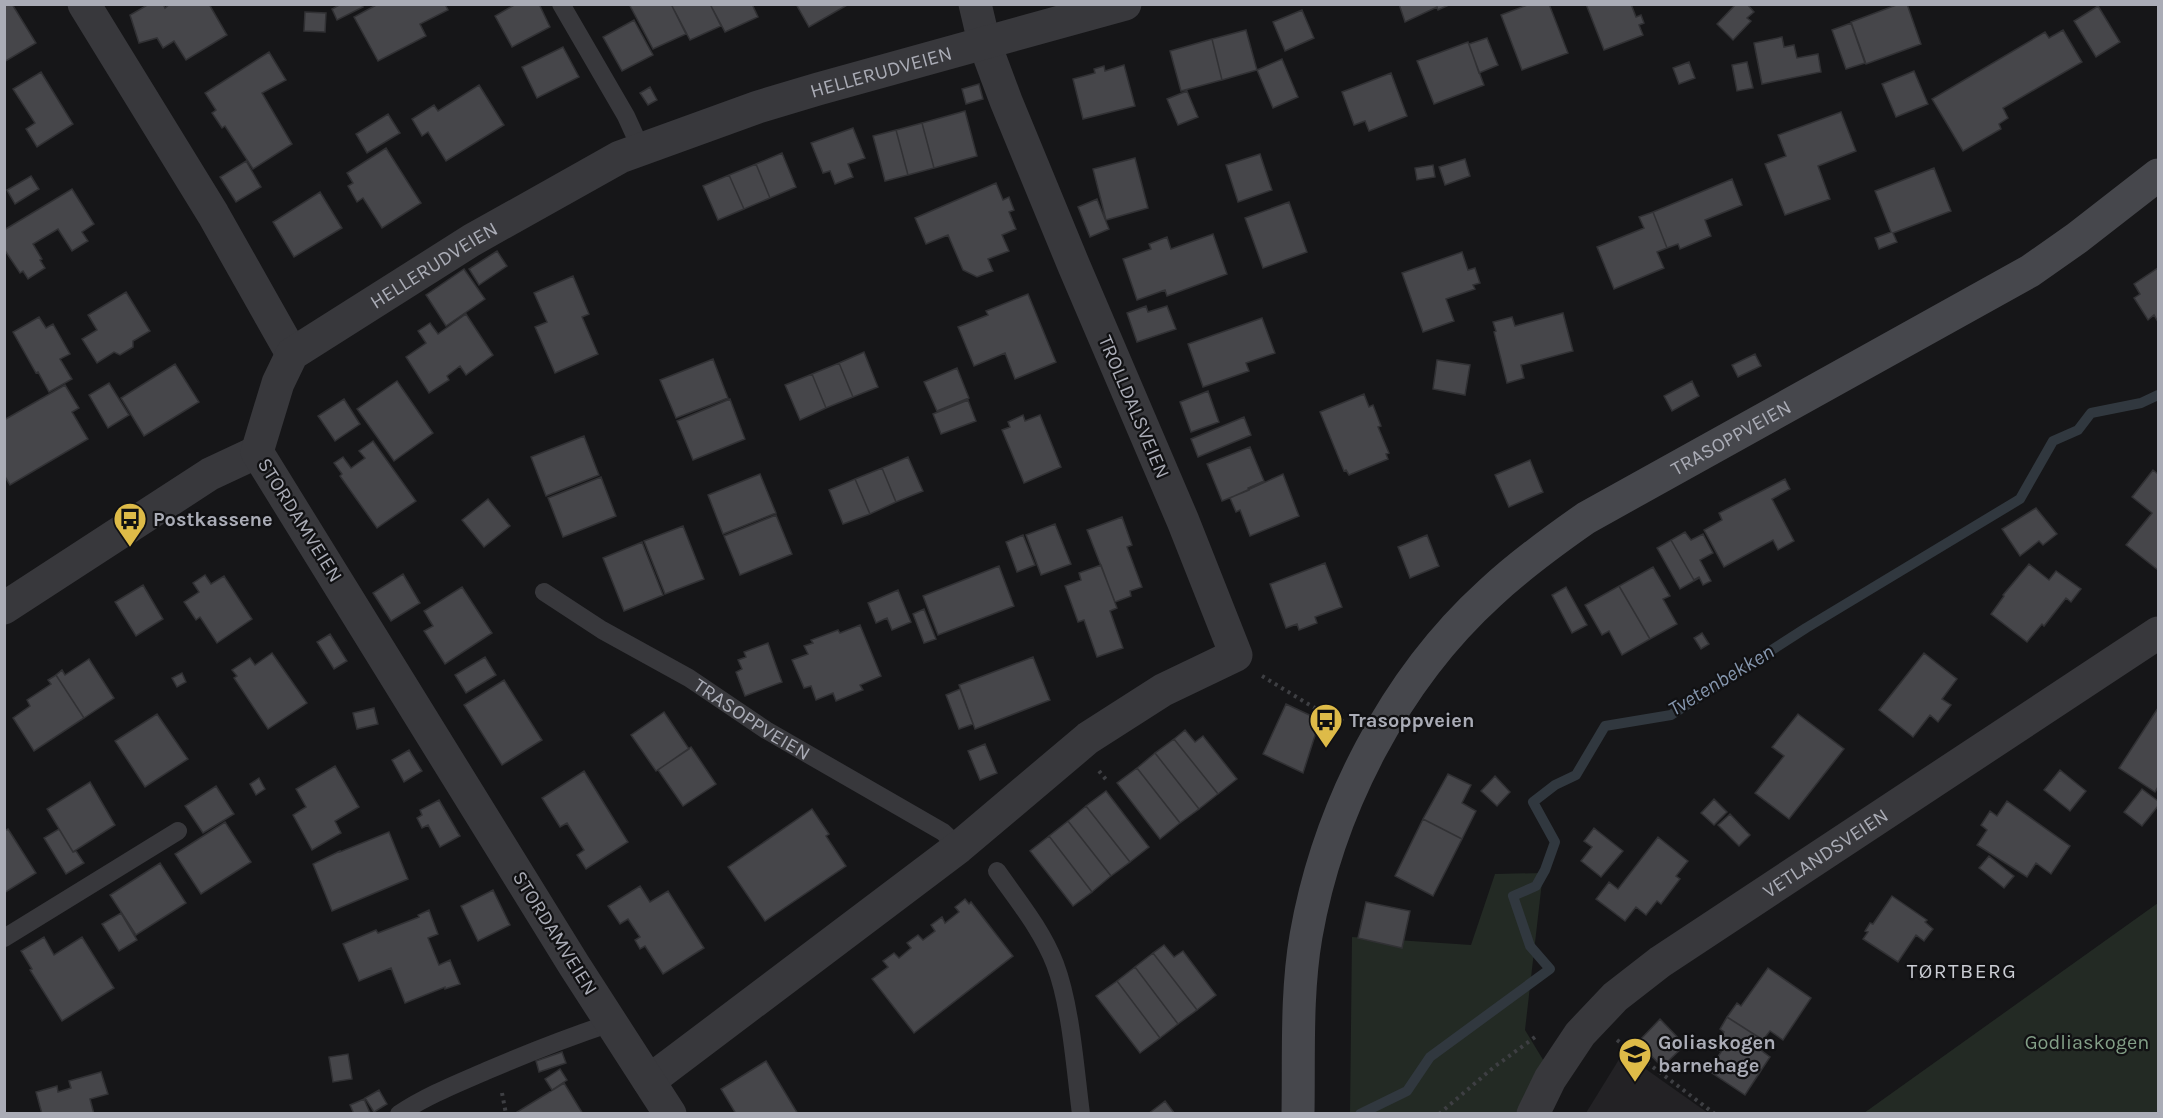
<svg xmlns="http://www.w3.org/2000/svg" width="2163" height="1118" viewBox="0 0 2163 1118" font-family="Karla,sans-serif">
  <rect width="100%" height="100%" fill="#161618"/>
  <!-- built -->
  <path fill="#232225" d="M1623,1053L1708,1113H1586Z"/>
  <!-- green -->
  <path fill="#232a24" d="M1543,873L1525,1030L1545,1063L1517,1113L1350,1114L1352,937L1471,945L1495,874Z
    M2158,903V1113H1864Z"/>
  <g fill="none" stroke-linecap="round" stroke-linejoin="round">
    <!-- stream -->
    <path stroke="#31383f" stroke-width="10" d="M1360,1114L1407,1091L1430,1057L1550,969L1530,946L1513,896L1536,886L1545,870L1555,842L1533,802L1555,785L1576,775L1605,726L1671,715L1806,628L2020,499L2053,441L2078,430L2091,413L2141,403L2158,395"/>
  </g>
  <!-- building -->
  <path fill="#46464a" stroke="#313134" stroke-width="1.5" d="M4,4H12L36,43L4,62Z
    M149,4H163L165,8L170,4H209L227,35L186,60L174,41L163,48L157,38L139,43L130,15Z
    M341,4H361L363,7L337,20L332,9Z
    M378,4H445L448,10L420,24L426,36L378,61L354,17Z
    M516,4H539L550,27L512,47L495,16Z
    M629,4H671L686,34L653,49Z
    M671,4H710L721,26L690,40Z
    M710,4H752L758,17L725,32Z
    M796,4H849L809,27Z
    M1399,4H1451L1438,10L1437,7L1405,22Z
    M1530,4H1549L1568,53L1522,70L1501,15Z
    M1586,4H1631L1636,17L1641,15L1644,23L1639,25L1643,35L1604,50Z
    M1736,4H1747L1754,12L1747,18L1751,21L1733,40L1717,24Z
    M1899,4H1907L1921,44L1866,64L1851,22Z
    M2098,6L2120,42L2096,57L2074,21Z
    M1302,10L1314,38L1285,51L1273,22Z
    M305,12L326,13L325,32L304,31Z
    M634,20L653,55L622,71L603,37Z
    M1851,23L1865,63L1846,69L1832,30Z
    M1246,30L1257,70L1222,80L1212,39Z
    M2063,30L2082,62L2003,108L2008,118L1999,124L2001,129L1963,151L1932,99L2045,32L2049,38Z
    M1782,37L1784,47L1794,45L1797,58L1818,54L1821,72L1762,84L1754,43Z
    M1487,38L1498,65L1479,73L1469,44Z
    M1212,39L1222,80L1181,91L1170,51Z
    M1468,42L1484,85L1434,104L1417,61Z
    M563,47L579,77L537,98L522,67Z
    M269,52L286,80L262,93L292,144L253,169L225,126L222,128L212,113L216,110L205,93Z
    M1282,59L1298,97L1273,108L1257,70Z
    M1689,62L1695,78L1679,84L1673,68Z
    M1747,62L1753,88L1737,91L1732,65Z
    M1124,65L1135,106L1083,119L1073,79L1095,73L1094,69L1104,66L1105,71Z
    M1914,71L1928,104L1896,117L1882,84Z
    M41,72L73,124L37,147L26,129L35,123L13,89Z
    M1391,73L1407,116L1369,131L1365,121L1354,125L1342,92Z
    M979,84L983,99L966,104L962,89Z
    M479,85L504,125L446,161L428,132L422,136L412,119L434,105L438,111Z
    M650,87L657,100L648,105L640,93Z
    M1187,91L1198,117L1178,125L1167,99Z
    M965,111L977,156L934,168L922,123Z
    M1841,112L1856,151L1818,166L1830,199L1785,215L1765,164L1786,156L1778,135Z
    M388,114L400,133L367,153L356,134Z
    M922,123L934,168L908,175L896,130Z
    M853,128L865,158L848,164L853,177L835,184L830,171L823,173L811,143Z
    M896,130L908,175L885,181L873,136Z
    M386,148L421,203L382,228L363,198L357,202L348,186L353,183L347,173Z
    M782,153L796,187L770,198L756,164Z
    M1260,154L1272,190L1238,202L1226,165Z
    M1135,158L1148,208L1106,220L1093,169Z
    M1465,159L1470,176L1445,185L1439,167Z
    M246,161L261,187L236,202L220,177Z
    M756,164L770,198L744,209L729,175Z
    M1433,165L1435,177L1417,180L1415,168Z
    M1934,168L1951,211L1893,233L1897,242L1879,249L1875,238L1891,232L1875,191Z
    M729,175L744,209L718,220L703,186Z
    M31,176L39,189L15,204L7,190Z
    M1732,179L1742,205L1705,220L1711,236L1680,249L1678,244L1667,248L1653,212Z
    M996,183L1003,200L1009,197L1014,210L1009,212L1016,229L1002,235L1009,251L988,259L993,271L977,277L963,270L948,235L926,244L915,218Z
    M72,189L94,224L82,232L88,241L72,251L58,229L33,244L42,259L40,260L45,268L28,279L23,271L20,273L4,249V230Z
    M320,192L342,228L294,257L273,222Z
    M1097,199L1109,229L1090,237L1078,207Z
    M1289,202L1307,252L1263,268L1245,218Z
    M1653,212L1667,248L1657,252L1664,268L1614,289L1597,247L1644,228L1639,217Z
    M1213,234L1227,274L1167,296L1165,290L1137,300L1123,259L1151,249L1149,244L1167,237L1171,249Z
    M497,251L507,266L479,285L469,269Z
    M1462,252L1468,270L1475,268L1480,283L1473,285L1475,289L1446,299L1454,321L1423,332L1402,273Z
    M2158,268V322L2154,315L2148,320L2134,298L2140,294L2134,284Z
    M464,269L485,299L446,326L426,295Z
    M573,276L589,314L582,317L598,354L555,373L535,327L547,322L534,293Z
    M126,292L150,331L133,341V347L120,355L114,352L97,363L82,339L97,330L88,315Z
    M1028,294L1056,362L1015,379L1005,353L974,366L958,327L988,315L986,311Z
    M1146,306L1148,312L1167,306L1176,329L1137,342L1127,313Z
    M1563,313L1573,351L1521,365L1524,378L1507,383L1494,332L1496,331L1493,322L1512,317L1515,326Z
    M466,314L493,355L466,375L460,366L447,376L449,380L429,393L406,357L426,343L418,331L430,323L438,334Z
    M39,317L46,328L53,324L70,354L60,359L72,379L49,392L38,372L36,373L13,332Z
    M1262,318L1275,353L1246,363L1249,371L1203,387L1188,344Z
    M864,352L878,387L853,397L839,363Z
    M1755,354L1761,366L1738,377L1732,365Z
    M713,359L728,398L676,418L660,380Z
    M1437,360L1470,365L1465,395L1433,389Z
    M839,363L853,397L826,408L812,374Z
    M175,364L199,402L144,436L121,398Z
    M957,368L969,398L937,411L924,382Z
    M812,374L826,408L800,420L785,385Z
    M397,381L433,433L394,461L357,409Z
    M1692,381L1699,396L1672,411L1664,396Z
    M109,383L129,415L108,428L89,395Z
    M65,385L79,408L72,412L88,439L10,485L4,475V420Z
    M1208,391L1219,422L1191,432L1180,402Z
    M1364,394L1369,407L1373,405L1381,426L1378,427L1389,453L1386,454L1388,459L1349,475L1346,470L1344,471L1320,412Z
    M344,399L360,424L335,441L318,416Z
    M730,399L745,439L693,460L677,421Z
    M968,400L976,421L941,434L933,414Z
    M1023,415L1025,421L1040,415L1061,467L1024,483L1002,430L1010,427L1008,422Z
    M1244,417L1251,435L1198,457L1191,439Z
    M584,436L599,475L546,496L531,457Z
    M373,441L416,501L377,528L340,476L342,474L334,463L343,457L351,468L365,458L359,451Z
    M1250,447L1264,481L1248,488L1249,490L1222,501L1207,464Z
    M908,457L923,491L896,502L882,468Z
    M1530,460L1543,492L1509,507L1495,475Z
    M882,468L896,502L870,514L855,479Z
    M2153,470L2158,474V570L2126,545L2152,513L2132,497Z
    M760,474L776,513L723,534L708,495Z
    M1283,474L1299,516L1250,536L1240,510L1236,512L1230,498Z
    M601,477L616,516L563,537L548,498Z
    M855,479L870,514L843,524L829,490Z
    M1785,479L1790,489L1772,499L1794,541L1778,550L1773,540L1724,567L1704,530L1722,520L1719,513Z
    M488,499L510,526L484,547L462,520Z
    M2036,508L2057,534L2043,545L2039,541L2020,556L2002,529Z
    M776,515L792,554L740,575L724,536Z
    M1122,517L1132,545L1127,547L1142,587L1130,591L1131,596L1115,602L1087,530Z
    M1055,524L1071,564L1041,575L1026,535Z
    M683,526L704,579L665,594L644,541Z
    M1685,532L1691,540L1703,534L1713,553L1700,560L1711,581L1703,585L1699,577L1694,580L1671,540Z
    M1023,535L1035,565L1017,572L1006,542Z
    M1427,535L1439,566L1410,578L1398,547Z
    M1671,540L1694,580L1699,578L1680,589L1657,548Z
    M642,542L663,595L624,611L603,558Z
    M1325,563L1342,607L1315,617L1317,623L1299,630L1297,624L1286,628L1270,584Z
    M2029,564L2049,580L2056,571L2081,589L2071,602L2066,598L2044,626L2042,624L2027,642L1991,614L2004,596L2003,595Z
    M1101,565L1117,608L1110,611L1123,648L1097,657L1084,620L1078,622L1065,586L1081,580L1079,573Z
    M999,566L1014,606L938,635L923,596Z
    M1653,567L1670,596L1663,599L1677,624L1650,639L1619,586Z
    M403,574L420,603L391,621L373,593Z
    M205,575L211,584L224,576L252,619L217,643L200,617L196,620L184,602L199,592L193,583Z
    M143,585L163,619L136,636L115,602Z
    M1619,586L1650,639L1622,655L1609,631L1602,635L1585,605Z
    M462,587L492,633L445,664L424,631L433,626L424,611Z
    M1566,587L1587,625L1572,633L1552,595Z
    M898,590L911,622L892,630L887,618L876,623L868,603Z
    M924,609L936,639L924,643L913,614Z
    M860,625L881,676L860,685L863,690L836,701L833,693L816,700L811,686L804,688L792,660L808,654L804,646L813,643L811,640L838,630L840,633Z
    M1702,633L1709,644L1701,649L1694,638Z
    M330,634L347,661L334,669L317,642Z
    M768,643L782,682L745,696L736,672L742,669L738,660L746,657L744,652Z
    M272,653L307,703L268,729L234,678L237,676L232,670L250,658L255,665Z
    M1924,653L1957,679L1942,699L1951,705L1938,722L1930,715L1913,737L1879,710Z
    M485,657L496,675L466,693L455,675Z
    M1033,657L1050,700L975,729L959,685Z
    M89,659L114,698L84,718L56,675L62,670L65,675Z
    M182,673L186,682L177,687L172,678Z
    M56,675L84,718L34,751L13,718L30,706L27,700L51,684L48,680Z
    M504,680L542,740L502,765L464,705Z
    M960,689L973,724L959,729L946,695Z
    M1286,704L1320,720L1303,773L1263,754Z
    M374,708L378,724L357,729L353,713Z
    M2158,708V787L2155,792L2119,768Z
    M664,712L689,749L656,771L631,735Z
    M157,714L188,759L145,787L115,741Z
    M1798,714L1844,749L1789,819L1755,793L1784,756L1772,747Z
    M1185,730L1195,742L1203,736L1237,779L1218,794L1174,739Z
    M1174,739L1218,794L1199,809L1155,753Z
    M985,744L997,773L980,780L968,751Z
    M691,747L716,784L683,806L658,770Z
    M409,750L422,771L404,782L392,760Z
    M1155,753L1199,809L1180,823L1137,768Z
    M335,766L359,807L335,821L341,833L312,850L293,815L306,807L296,789Z
    M1137,768L1180,823L1160,839L1117,783Z
    M2060,770L2086,791L2070,811L2044,790Z
    M584,771L628,842L586,869L577,855L584,850L567,823L560,827L542,798Z
    M1448,774L1471,785L1462,803L1476,811L1462,839L1423,819Z
    M1495,776L1510,792L1497,806L1481,791Z
    M259,778L265,789L256,795L250,784Z
    M90,782L115,825L73,852L47,809Z
    M216,786L234,814L203,833L185,806Z
    M2142,789L2158,801V806L2142,826L2124,812Z
    M1106,791L1149,847L1130,862L1086,806Z
    M1714,799L1727,812L1714,825L1701,813Z
    M439,800L460,836L440,847L428,825L422,828L417,818L422,815L420,810Z
    M2007,801L2070,846L2051,874L2036,863L2027,877L1977,845L1987,830L1981,825L1990,811L1997,816Z
    M1086,806L1130,862L1111,876L1068,821Z
    M812,809L829,834L826,836L846,866L765,921L728,867Z
    M1730,814L1750,835L1739,846L1718,825Z
    M1423,819L1462,839L1433,896L1395,876Z
    M1068,821L1111,876L1092,892L1049,836Z
    M225,822L251,862L201,894L175,854Z
    M1594,828L1623,851L1601,877L1581,861L1592,847L1584,841Z
    M8,829L36,873L4,893V831Z
    M59,829L73,852L76,851L84,863L66,874L44,838Z
    M389,832L408,879L332,911L313,864L340,851V852Z
    M1049,836L1092,892L1073,906L1030,851Z
    M1658,837L1688,861L1676,876L1680,879L1661,904L1657,901L1646,915L1636,907L1625,921L1596,899L1609,882L1618,889Z
    M1989,856L2014,876L2004,888L1979,868Z
    M160,863L186,903L136,935L110,895Z
    M640,886L650,902L668,891L704,948L663,974L645,946L640,949L635,940L640,937L628,919L620,924L608,906Z
    M493,890L510,925L478,941L461,906Z
    M1892,896L1927,920L1925,922L1933,929L1924,941L1916,935L1898,962L1863,939L1868,932L1865,931L1870,923L1873,924Z
    M965,899L969,904L971,902L1013,956L914,1033L872,979L888,967L883,961L894,953L899,958L911,948L907,943L918,935L923,940L935,931L931,925L942,917L945,923L959,912L955,907Z
    M1366,902L1410,911L1402,948L1358,938Z
    M429,910L438,934L428,938L439,965L450,960L460,984L445,989V987L405,1003L391,968L359,981L343,944L376,930L378,933L419,917L418,915Z
    M121,913L137,940L119,951L102,924Z
    M44,937L54,955L82,937L114,988L62,1021L30,970L32,969L21,951Z
    M1164,945L1174,957L1183,951L1216,995L1197,1010L1153,953Z
    M1153,953L1197,1010L1178,1024L1135,967Z
    M1135,967L1178,1024L1160,1038L1117,981Z
    M1768,968L1811,998L1783,1040L1770,1031L1763,1040L1727,1017L1737,1003L1741,1006Z
    M1117,981L1160,1038L1140,1053L1096,996Z
    M1727,1017L1763,1040L1758,1048L1770,1057L1745,1095L1709,1071L1721,1052L1714,1047L1724,1032L1720,1029Z
    M1660,1019L1685,1045L1662,1067L1638,1042Z
    M562,1052L566,1063L539,1072L536,1061Z
    M348,1054L352,1079L333,1082L329,1057Z
    M766,1061L798,1114H736L721,1089Z
    M560,1069L567,1080L552,1090L545,1079Z
    M101,1072L108,1094L90,1099L94,1114H42L36,1092L57,1086L58,1092L71,1088L69,1081Z
    M564,1083L583,1114H518L517,1112Z
    M379,1090L387,1104L374,1112L365,1098Z
    M364,1099L370,1113L354,1114L350,1105Z
    M1165,1101L1175,1114H1148Z"/>
  <g fill="none" stroke-linecap="round" stroke-linejoin="round">
    <!-- path -->
    <path stroke="#3e3f43" stroke-width="4" stroke-dasharray="3 4.5" stroke-linecap="butt" d="M1262,676L1313,707L1347,723
      M1099,771L1108,782
      M1617,1040L1715,1114
      M502,1093L506,1114
      M1439,1114L1494,1067L1538,1035"/>
    <!-- service -->
    <g stroke="#38383c" stroke-width="18">
      <path d="M561,4L626,116L641,149"/>
      <path id="s1" d="M544,592L602,630L689,678L766,730L943,832L959,847"/>
      <path d="M997,871C1018,901 1042,930 1055,964C1071,1006 1075,1068 1081,1114"/>
      <path d="M4,938L178,831"/>
      <path d="M399,1114C426,1096 456,1084 486,1071C528,1053 569,1037 611,1023"/>
    </g>
    <!-- minor -->
    <g stroke="#38383c" stroke-width="33">
      <path d="M84,4L213,214L292,354"/>
      <path d="M4,608L210,474L257,452"/>
      <path d="M649,1081L959,847L1088,738L1163,690L1236,655L1183,521L1074,266L1006,101L984,42L975,4"/>
      <path id="s2" d="M670,1114L574,965L257,452L278,383L292,354L472,240L620,157L758,107L818,89L1125,4"/>
      <path id="s3" d="M1533,1114L1550,1079L1580,1034L1615,997L1660,962L2158,633"/>
    </g>
    <!-- secondary -->
    <path stroke="#46474c" stroke-width="33" id="s4" d="M1298,1114C1299,1055 1296,994 1306,936C1328,810 1394,680 1490,593C1520,565 1553,541 1586,518L2030,271L2077,238L2158,175"/>
  </g>
  <!-- icons -->
  <defs>
    <g id="bus-pin" transform="scale(1.725)"><path d="M0 17L-7.5 6A9.5 9.5 0 1 1 7.5 6Z" fill="#debb48" stroke="#111113"/><path d="M-5-6H5V4H4V6H2V4H-2V6H-4V4H-5ZM-3.5-4V0h7V-4ZM-3.5 1.2v1.5H-2V1.2ZM2 1.2v1.5H3.5V1.2Z" fill="#111"/></g>
    <g id="school-pin" transform="scale(1.725)"><path d="M0 17L-7.5 6A9.5 9.5 0 1 1 7.5 6Z" fill="#debb48" stroke="#111113"/><path d="M0-5L7-2L0 1L-7-2ZM-4 1L0 2.5L4 1V4Q0 6-4 4Z" fill="#111"/></g>
  </defs>
  <g fill-rule="evenodd">
    <use href="#bus-pin" x="130" y="519"/>
    <use href="#bus-pin" x="1326" y="720"/>
    <use href="#school-pin" x="1635" y="1054"/>
  </g>
  <g text-anchor="middle" dominant-baseline="central" stroke-width="4.5" stroke-linejoin="round" paint-order="stroke">
    <!-- street labels -->
    <g font-size="20" fill="#aaacb6" stroke="#111113">
      <text stroke="none"><textPath href="#s2" startOffset="1542">HELLERUDVEIEN</textPath></text>
      <text stroke="none"><textPath href="#s2" startOffset="1052">HELLERUDVEIEN</textPath></text>
      <text transform="translate(1134 407) rotate(67)">TROLLDALSVEIEN</text>
      <text stroke="none"><textPath href="#s4" startOffset="862">TRASOPPVEIEN</textPath></text>
      <text transform="translate(300 520) rotate(58)">STORDAMVEIEN</text>
      <text stroke="none"><textPath href="#s1" startOffset="244">TRASOPPVEIEN</textPath></text>
      <text stroke="none"><textPath href="#s3" startOffset="399">VETLANDSVEIEN</textPath></text>
      <text transform="translate(555 933) rotate(58)">STORDAMVEIEN</text>
    </g>
    <!-- poi labels -->
    <g font-size="20" font-weight="bold" fill="#aaacb6" stroke="#111113" text-anchor="start">
      <text x="153" y="519">Postkassene</text>
      <text x="1349" y="720">Trasoppveien</text>
      <text x="1658" y="1042">Goliaskogen<tspan x="1658" dy="23">barnehage</tspan></text>
    </g>
    <!-- park labels -->
    <g font-size="20" fill="#839f87" stroke="#111113">
      <text x="2087" y="1042">Godliaskogen</text>
    </g>
    <!-- water labels -->
    <g font-size="21" font-style="italic" fill="#8596ae" stroke="#111113">
      <text transform="translate(1721 680) rotate(-31)">Tvetenbekken</text>
    </g>
    <!-- neighbourhood labels -->
    <g font-size="21" letter-spacing="1.5" fill="#caccd3" stroke="#111113">
      <text x="1962" y="971">TØRTBERG</text>
    </g>
  </g>
  <!-- border -->
  <rect width="2163" height="1118" fill="none" stroke="#aaacb6" stroke-width="12"/>
</svg>
